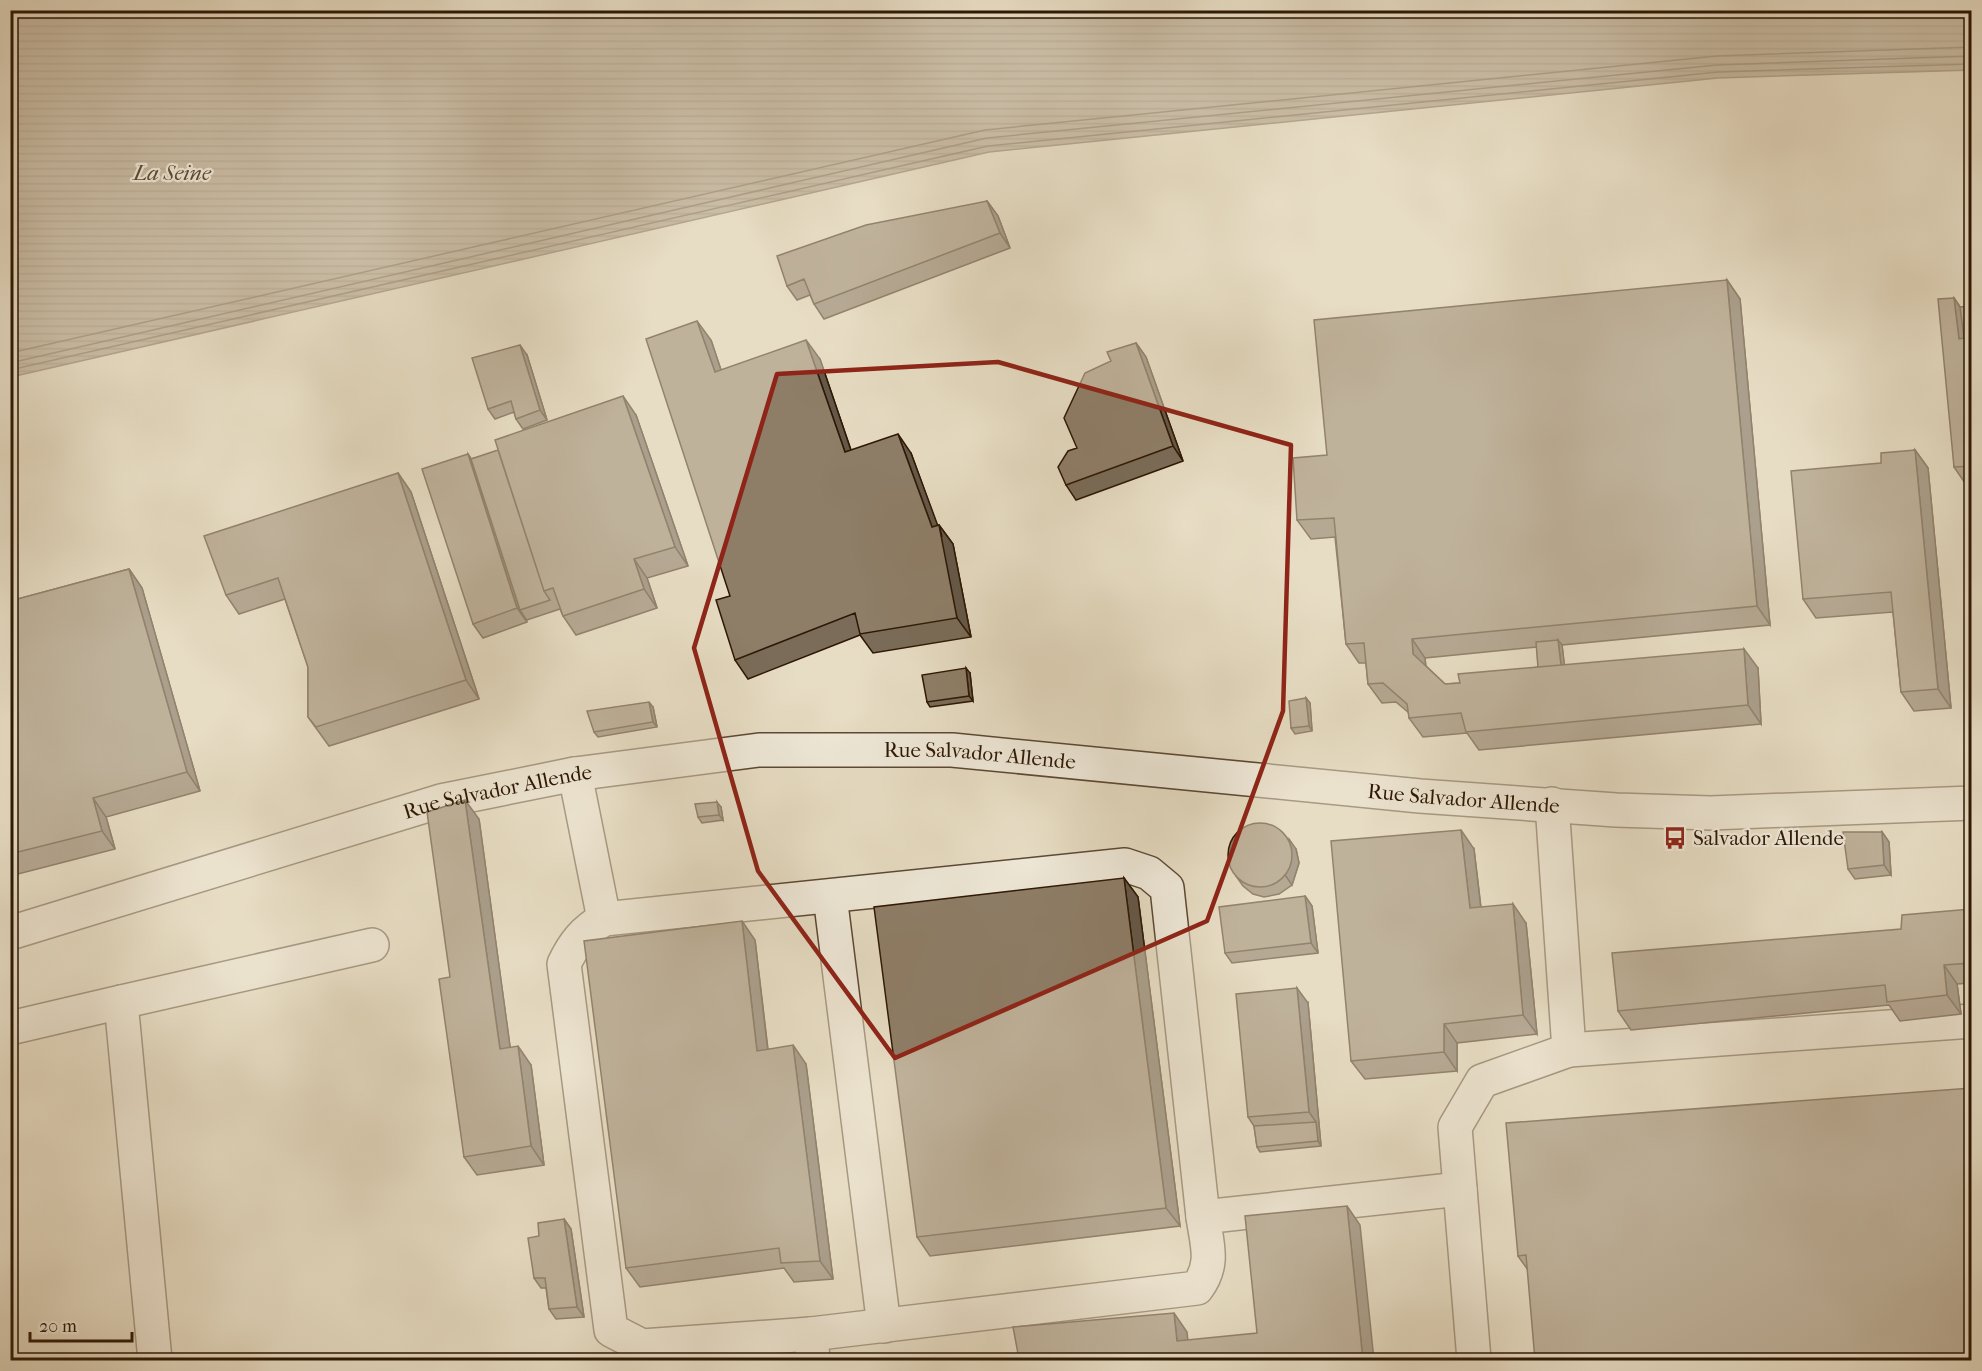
<svg xmlns="http://www.w3.org/2000/svg" width="1982" height="1371" viewBox="0 0 1982 1371" font-family="'IM FELL French Canon',serif">
  <defs>
    <pattern id="water-rules" width="6" height="5" patternUnits="userSpaceOnUse" patternTransform="scale(1.5)"><rect width="6" height="5" fill="#a89a83"/><path d="M0 2.5h6" fill="none" stroke="#897d69"/></pattern>
  </defs>
  <rect width="100%" height="100%" fill="#e7ddc4"/>
  <filter id="stains"><feTurbulence type="fractalNoise" baseFrequency=".00333" numOctaves="4"/><feColorMatrix values="0 0 0 0 .2 0 0 0 0 .09 0 0 0 0 .02 0 0 0 .5 -.17"/></filter>
  <radialGradient id="worn" r=".72"><stop offset=".6" stop-color="#630" stop-opacity="0"/><stop offset="1" stop-color="#630" stop-opacity=".3"/></radialGradient>
  <!-- water -->
  <path fill="url(#water-rules)" stroke="#776650" stroke-width="1.5" d="M11,10H1971L1972,70L1718,78L989,152L11,377Z"/>
  <g fill="none" stroke-linecap="round" stroke-linejoin="round">
    <!-- shore -->
    <path stroke="#6a5844" stroke-width="1.5" d="M10,353L985,130L1717,56L1972,47
      M10,363L987,138L1717,65L1972,56
      M10,370L988,146L1718,72L1972,64"/>
    <!-- minor casing -->
    <g stroke="#5c4834" stroke-width="36">
      <g id="minor">
        <path d="M575,774L604,919"/>
        <path d="M830,896L884,1326"/>
        <path id="s1" d="M10,933L441,801L575,774L759,750H952L1420,796L1616,810L1711,813L1972,803"/>
        <path d="M10,1028L121,1002"/>
        <path d="M1569,1050L1972,1021"/>
        <path d="M811,1334L642,1346L611,1330L564,964C574,943 584,931 604,919L1125,865L1149,873L1167,888L1203,1217"/>
        <path d="M155,1360L121,1002L372,945"/>
        <path d="M813,1360L811,1334L1197,1288C1215,1264 1207,1245 1203,1217L1460,1189"/>
        <path d="M1474,1360L1455,1127L1482,1081L1569,1050L1552,804"/>
      </g>
    </g>
    <!-- minor -->
    <use href="#minor" stroke="#efe9d9" stroke-width="33"/>
  </g>
  <!-- wall -->
  <path fill="#7a6c59" stroke="#2d1704" stroke-width="1.5" fill-rule="evenodd" d="M987,201L998,216L1010,248L824,319L814,304L810,295L797,300L787,286Z
    M1727,280L1740,299L1770,625L1562,645L1564,665L1758,668L1761,724L1479,750L1467,733L1423,737L1409,718V713L1396,702L1382,703L1368,684L1366,663H1359L1346,644L1335,537L1311,539L1297,520L1327,455ZM1537,647L1538,667L1460,683L1445,684L1426,666L1425,658Z
    M1954,298L1960,307L1971,306V486H1967L1954,467Z
    M711,340L721,370L820,359L851,450L911,453L937,525H939L953,544L971,637L873,653L860,635L748,679L735,660Z
    M1136,343L1146,357L1183,461L1076,500L1066,485L1077,448L1111,361Z
    M527,355L547,420L523,429L516,419L514,412L495,419L488,409Z
    M636,415L688,566L647,578L657,608L576,635L563,616L560,609L527,620L526,619L527,622L483,638L473,624L468,454L471,459Z
    M1915,450L1928,468L1951,708L1914,711L1901,692L1893,612L1816,618L1803,599L1881,463Z
    M398,473L411,492L479,699L329,746L308,717V667L285,599L239,614L226,595Z
    M129,569L142,588L200,791L106,817L115,849L10,876V601Z
    M970,673L973,701L930,707L927,702Z
    M1306,698L1310,703L1312,731L1295,734L1291,728Z
    M653,707L657,727L598,737L594,732Z
    M721,807L723,820L702,823L698,817Z
    M479,819L510,1047L531,1065L544,1165L477,1175L464,1157L450,977Z
    M1882,832L1889,842L1891,875L1855,879L1848,869Z
    M1296,849L1299,863L1292,885L1279,894L1264,897L1253,894L1243,886L1236,876Z
    M1474,849L1481,907L1526,923L1537,1034L1457,1043V1071L1365,1079L1351,1061Z
    M1124,878L1138,897L1180,1226L930,1256L917,1237Z
    M1305,896L1312,906L1318,953L1232,963L1225,953Z
    M1971,909V983L1957,984L1961,1014L1900,1021L1889,1005L1631,1030L1618,1011Z
    M755,940L768,1049L806,1064L833,1279L794,1282L784,1268L640,1287L626,1268Z
    M1308,1003L1321,1146L1260,1152L1257,1147L1254,1126L1248,1117Z
    M1971,1088L1528,1270L1518,1256Z
    M564,1219L571,1229L584,1317L556,1319L549,1309L546,1288H541L534,1278L539,1236Z"/>
  <!-- shaded-wall -->
  <path fill="#635849" stroke="#2d1704" stroke-width="1.5" d="M987,201L998,216L1010,248L1000,233Z
    M1727,280L1740,299L1770,625L1757,606Z
    M1954,298L1967,317L1971,347L1959,339Z
    M697,321L711,340L728,391L715,372Z
    M806,340L820,359L858,471L845,452Z
    M1136,343L1146,357L1183,461L1173,446Z
    M520,345L527,355L547,420L540,410Z
    M623,396L636,415L688,566L675,547Z
    M898,434L911,453L942,537L939,525L953,544L971,637L957,618L932,527Z
    M1915,450L1928,468L1951,708L1938,689Z
    M468,454L478,469L520,610L526,619L527,622L517,608Z
    M398,473L411,492L479,699L466,680Z
    M634,559L647,578L657,608L644,589Z
    M129,569L142,588L200,791L187,772Z
    M1412,639L1425,658L1426,673L1413,654Z
    M1558,640L1562,645L1567,685L1563,680Z
    M1744,649L1758,668L1761,724L1748,705Z
    M966,668L970,673L973,701L969,696Z
    M1306,698L1310,703L1312,731L1309,726Z
    M649,702L653,707L657,727L653,722Z
    M93,798L106,817L115,849L102,831Z
    M465,800L479,819L513,1068L500,1049Z
    M717,802L721,807L723,820L719,815Z
    M1461,830L1474,849L1483,927L1470,908Z
    M1882,832L1889,842L1891,875L1884,865Z
    M1289,839L1296,849L1299,863L1292,885L1285,875Z
    M1124,878L1138,897L1180,1226L1166,1208Z
    M1305,896L1312,906L1318,953L1311,943Z
    M1513,904L1526,923L1537,1034L1523,1015Z
    M742,921L755,940L770,1070L757,1051Z
    M1944,965L1957,984L1961,1014L1947,995Z
    M1297,988L1308,1003L1321,1146L1318,1141L1316,1122L1309,1112Z
    M1444,1024L1457,1043V1071L1444,1052Z
    M793,1045L806,1064L833,1279L820,1261Z
    M518,1046L531,1065L544,1165L531,1146Z
    M1347,1206L1360,1225L1374,1360H1363Z
    M564,1219L571,1229L584,1317L577,1307Z
    M1174,1313L1187,1332L1190,1360L1177,1341Z"/>
  <!-- building -->
  <path fill="#8e7e68" stroke="#2d1704" stroke-width="1.5" d="M987,201L1000,233L814,304L804,279L787,286L777,256L866,225Z
    M1727,280L1757,606L1412,639L1413,654L1445,684L1460,683L1458,674L1744,649L1748,705L1466,732L1461,713L1409,718L1407,704L1383,683L1368,684L1364,643L1346,644L1334,518L1297,520L1293,458L1327,455L1314,320Z
    M1954,298L1959,339L1971,337V466L1954,467L1938,299Z
    M1971,306V337L1964,338L1960,307Z
    M697,321L715,372L806,340L845,452L898,434L932,527L939,525L957,618L860,634L855,613L735,660L716,600L730,596L646,339Z
    M1136,343L1173,446L1066,485L1058,467L1068,451L1077,448L1064,418L1085,373L1111,361L1107,352Z
    M520,345L540,410L516,419L511,401L488,409L472,358Z
    M623,396L675,547L634,559L644,589L563,616L553,588L544,591L495,440Z
    M498,450L544,591L550,600L520,610L471,459Z
    M1915,450L1938,689L1901,692L1891,592L1803,599L1791,471L1881,463V453Z
    M468,454L517,608L473,624L422,469Z
    M398,473L466,680L316,727L308,717V667L278,578L226,595L204,536Z
    M129,569L187,772L93,798L102,831L10,854V601Z
    M1558,640L1561,665L1538,667L1536,642Z
    M966,668L969,696L927,702L922,675Z
    M1306,698L1309,726L1291,728L1289,701Z
    M649,702L653,722L594,732L587,711Z
    M465,800L500,1049L518,1046L531,1146L464,1157L439,979L450,977L427,812Z
    M717,802L719,815L698,817L695,804Z
    M1228 855a32 32 0 1 1 64 0a32 32 0 1 1-64 0Z
    M1461,830L1470,908L1513,904L1523,1015L1444,1024V1052L1351,1061L1331,841Z
    M1843,832H1882L1884,865L1848,869Z
    M1124,878L1166,1208L917,1237L874,907Z
    M1305,896L1311,943L1225,953L1219,907Z
    M1971,909V963L1944,965L1947,995L1887,1002L1885,985L1618,1011L1612,953L1901,929L1902,915Z
    M742,921L757,1051L793,1045L820,1261L781,1263L779,1248L626,1268L584,941Z
    M1297,988L1309,1112L1248,1117L1236,994Z
    M1971,1088V1360H1535L1526,1255L1518,1256L1506,1123Z
    M1316,1122L1318,1141L1257,1147L1254,1126Z
    M1347,1206L1363,1360H1001L1019,1359L1013,1327L1174,1313L1177,1341L1257,1333L1245,1216Z
    M564,1219L577,1307L549,1309L545,1278H534L528,1238L539,1236L538,1223Z"/>
  <!-- marked area -->
  <path d="M0 0H1982V1371H0ZM998,362L1291,445L1283,711L1207,921L895,1058L758,871L694,648L777,374Z" fill="#e7ddc4" fill-opacity=".55" fill-rule="evenodd"/>
  <path fill="none" stroke="#8f2418" stroke-width="4.5" stroke-linejoin="round" d="M998,362L1291,445L1283,711L1207,921L895,1058L758,871L694,648L777,374Z"/>
  <!-- icons -->
  <defs>
    <g id="bus-bare" transform="scale(1.8)"><path d="M-5-6H5V4H4V6H2V4H-2V6H-4V4H-5ZM-3.5-4V0h7V-4ZM-3.5 1.2v1.5H-2V1.2ZM2 1.2v1.5H3.5V1.2Z" fill="#8f2418" stroke="#efe9d9" stroke-width="2.5" paint-order="stroke"/></g>
  </defs>
  <g fill-rule="evenodd">
    <use href="#bus-bare" x="1675" y="838"/>
  </g>
  <g text-anchor="middle" dominant-baseline="central" stroke-width="4.5" stroke-linejoin="round" paint-order="stroke">
    <!-- street labels -->
    <g font-size="21" fill="#2d1704" stroke="#efe9d9">
      <text stroke="none"><textPath href="#s1" startOffset="994">Rue Salvador Allende</textPath></text>
      <text stroke="none"><textPath href="#s1" startOffset="508">Rue Salvador Allende</textPath></text>
      <text stroke="none"><textPath href="#s1" startOffset="1480">Rue Salvador Allende</textPath></text>
    </g>
    <!-- poi labels -->
    <g font-size="21" fill="#2d1704" stroke="#efe9d9" text-anchor="start">
      <text x="1693" y="838">Salvador Allende</text>
    </g>
    <!-- water labels -->
    <g font-size="22" font-style="italic" fill="#5e4b37" stroke="#efe9d9">
      <text x="172" y="173">La Seine</text>
    </g>
  </g>
  <!-- margin -->
  <rect width="1982" height="1371" fill="none" stroke="#e7ddc4" stroke-width="36"/>
  <rect x="12" y="12" width="1958" height="1347" fill="none" stroke="#2d1704" stroke-width="3"/>
  <rect x="18" y="18" width="1946" height="1335" fill="none" stroke="#2d1704" stroke-width="1.5"/>
  <!-- scale -->
  <path d="M30 1332v9h102v-9" fill="none" stroke="#2d1704" stroke-width="3"/>
  <text x="39" y="1332" font-size="18" fill="#2d1704" stroke="#efe9d9" stroke-width="4.5" paint-order="stroke">20 m</text>
  <rect width="100%" height="100%" filter="url(#stains)"/>
  <rect width="100%" height="100%" fill="url(#worn)"/>
</svg>
